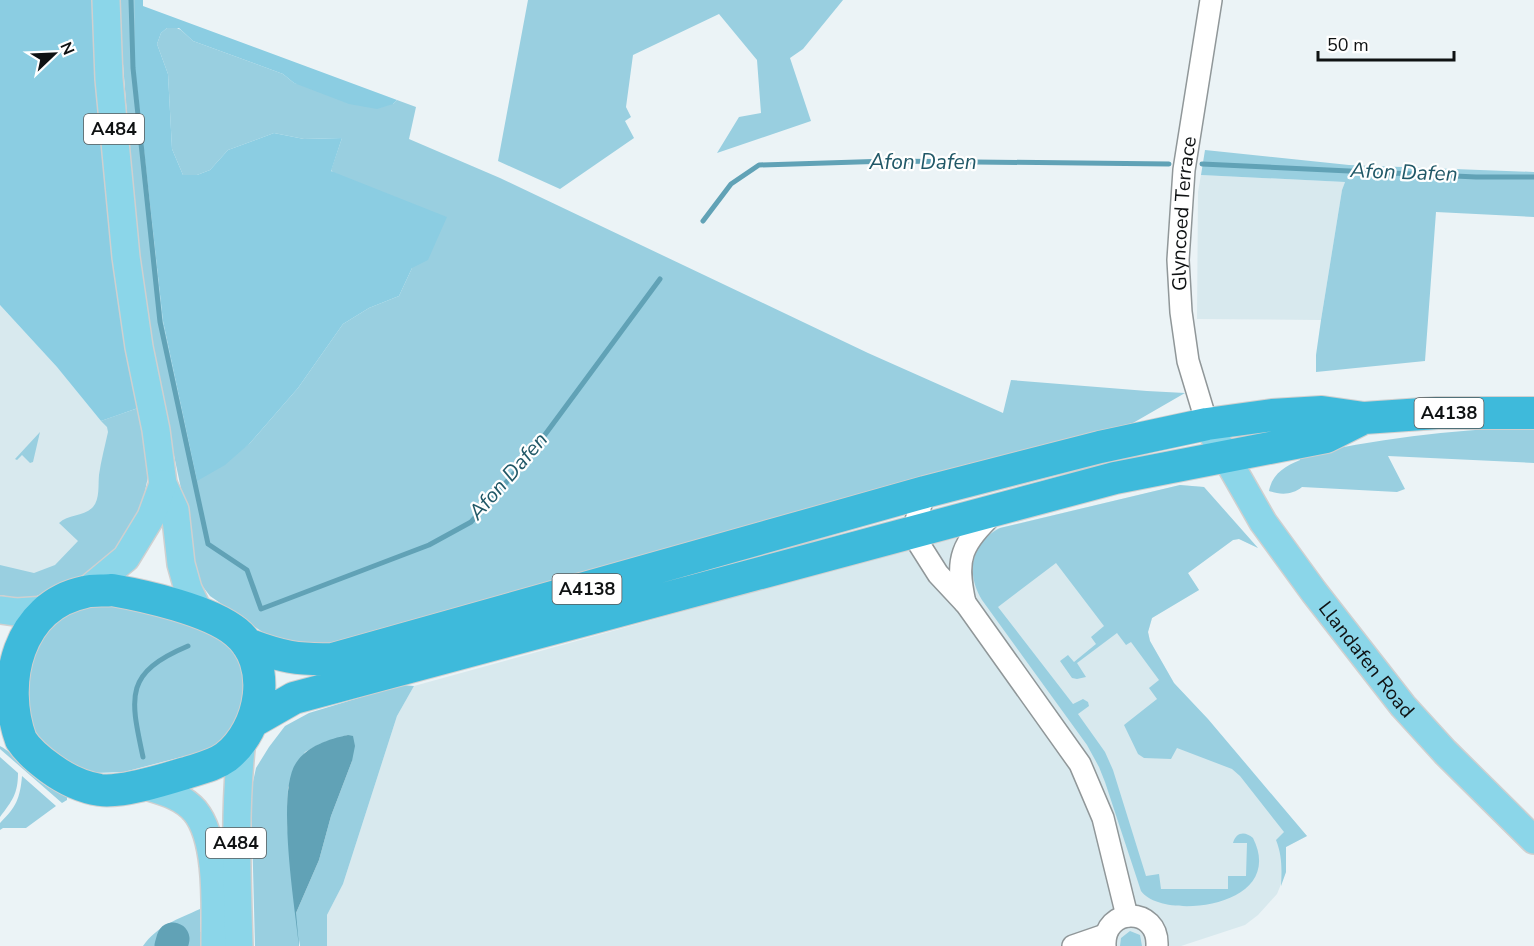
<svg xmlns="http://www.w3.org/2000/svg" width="1534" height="946" viewBox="0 0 1534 946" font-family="'Nunito Sans',sans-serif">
  <rect width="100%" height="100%" fill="#ebf3f6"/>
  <!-- built -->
  <path fill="#d8e9ee" d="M1201,175L1345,182L1342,190L1321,320L1197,319L1198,192Z
    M0,305L60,370L101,421L124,412L137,529L0,595Z
    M1180,485L1204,487L1258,548L1239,539L1233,540L1188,573L1199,590L1152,618L1148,632L1150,641L1174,683L1307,836L1286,847V872L1277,894L1258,915L1245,925L1181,946H327V915L343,884L397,716L414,686L894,553Z"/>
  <!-- green -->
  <path fill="#99cfe0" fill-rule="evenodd" d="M118,0H135V70L163,321L197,480L250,443L298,388L343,324L369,308L399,296L412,268L331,170L342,138L304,139L274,133L228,150L210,170L197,175H183L172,149L168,74L157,44L161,33L167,28L175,27L181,30L193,41L283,74L294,83L393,104L397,100L416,107L409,139L500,178L868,353L1003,413L1011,380L1147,391L1185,393L1133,423L325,649L274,640L210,596L200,583L194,567L183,498L158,380L136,230Z
    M528,0H843L803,49L790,58L811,121L717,153L739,117L761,113L757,60L719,14L633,55L626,107L631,117L625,121L634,138L560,189L498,161Z
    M1205,150L1349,165L1534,172V217L1436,212L1425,361L1316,372V355L1321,320L1342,190L1345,182L1201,175Z
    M138,408L149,472L137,529L94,570L28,600L0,595V565L34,573L55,565L78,541L59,523C68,514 84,517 93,507C100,499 98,485 99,475C101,460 105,446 108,432L107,427L101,421Z
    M1534,426V463L1388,456L1405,489L1397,492L1302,487C1292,495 1281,495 1269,491C1272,474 1285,466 1300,460V456C1377,438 1455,430 1534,426Z
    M40,432L33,462L30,463L22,455L17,460L15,459Z
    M1180,485L1204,487L1258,548L1239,539L1233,540L1188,573L1199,590L1152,618L1148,632L1150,641L1174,683L1208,719L1307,836L1286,847V872L1281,886C1282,869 1282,855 1276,840L1284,832L1240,776L1232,769L1177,748L1171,759L1144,758L1138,754L1124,725L1157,699L1149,688L1159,680L1131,642L1126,645L1117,633L1077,663L1086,677L1077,679L1072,678L1060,661L1068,655L1074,662L1096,644L1091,637L1104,626L1056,563L998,607L1073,704L1083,699L1088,702L1089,706L1078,714L1105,752L1113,770L1146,876L1159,874L1161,889H1228V876H1246L1247,843H1233C1236,832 1245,831 1253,838C1288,908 1162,921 1141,891L1105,782L1099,767L1087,745L982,600C966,574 970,543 1000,528Z
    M111,603L209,629L221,636L239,656L248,695L228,737L208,750L124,772L94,773L80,769L66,763L43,744L27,718L28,659L54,622L81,607Z
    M401,685L414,686L397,716L343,884L327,915V946H300L299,940V946H255L251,791L256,768L269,747L285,726L309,713ZM348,735L352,761L331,816L319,860L296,913L287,823L288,788L305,752L322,743Z
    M0,746C14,753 21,767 33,776C43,785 55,791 67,797V800L62,803L0,749Z
    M0,757L18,773C18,794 12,801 0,817Z
    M22,776L56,806L26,828H3L0,830V823C16,807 20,799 22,776Z
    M200,909V932H206V946H143C157,926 178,919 200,909Z
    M1130,931L1140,935L1142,946H1120L1121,938Z"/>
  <!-- forest -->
  <path fill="#8bcde2" d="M0,0H94L138,408L101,421L57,367L0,305Z
    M135,0H143V6L397,100L393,104L377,109L349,104L294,83L283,74L193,41L179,28H167L161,33L157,44L168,74L172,149L183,175H197L210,170L228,150L274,133L304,139L342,138L331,171L447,217L428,260L412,268L399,296L369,308L343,324L298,388L250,443L225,465L197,481L163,321L135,70Z"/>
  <!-- water -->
  <path fill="#61a2b6" d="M348,735L353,736L355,746L352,761L331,816L319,860L296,913L299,946C295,908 276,792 296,763C307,746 329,739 348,735Z"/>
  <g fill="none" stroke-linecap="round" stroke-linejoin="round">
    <!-- stream -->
    <path stroke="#61a2b6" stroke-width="5" d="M131,0L133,68L160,322L208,544L247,570L261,609L429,545L471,522L527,459L660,279
      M1202,164L1476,177H1534
      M703,221L731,184L759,165L889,161L1169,164
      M143,757C130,696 124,673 188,646"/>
    <!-- river -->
    <path stroke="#61a2b6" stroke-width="33" d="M171,946L173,939"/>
    <!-- minor casing -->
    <g stroke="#909799" stroke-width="24">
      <g id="minor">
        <path id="s1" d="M1207,424L1188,361L1181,312L1178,260L1184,170L1211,0"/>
        <path d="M925,492L912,533L938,574L966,604L1080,764L1103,818L1127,916"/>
        <path d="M965,603C955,557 961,545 995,512"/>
        <path d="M1073,946L1105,935"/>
        <path d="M1105,946C1103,906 1159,906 1157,946"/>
      </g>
    </g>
    <!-- major casing -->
    <g stroke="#cfd0d0" stroke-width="30">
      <g id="major">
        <path d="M106,0L109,79L126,257L139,347L156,430L163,484L175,510L181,564L188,589L200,614"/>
        <path id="s2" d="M1207,424L1263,522L1314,592L1403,706L1445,752L1534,840"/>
        <path d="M85,592L126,558L151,517L163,484"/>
        <path d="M0,610L16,612L47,610"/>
        <path d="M142,785C161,791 181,795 195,811C219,840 215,909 215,946"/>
        <path d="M239,946C237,877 234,809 242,740"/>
      </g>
    </g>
    <!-- highway casing -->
    <g stroke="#cfd0d0" stroke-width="34">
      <path id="highway" d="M112,590C146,596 209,610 236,632C274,663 262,729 226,757C215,765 202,768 189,772C166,779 123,793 100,790C81,787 65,779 50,768C39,760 28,751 21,740C0,682 18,606 85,592C93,590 103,591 112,590Z
        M247,644C282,657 297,660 333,659L925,492L1100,447L1207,424L1272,415L1322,412L1364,418L1437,413H1534
        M252,722L294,698L1115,478L1326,437L1364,418"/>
    </g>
    <!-- minor -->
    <use href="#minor" stroke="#fff" stroke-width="21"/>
    <!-- major -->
    <use href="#major" stroke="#8bd6e9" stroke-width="27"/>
    <!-- highway -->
    <use href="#highway" stroke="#3ebadb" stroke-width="32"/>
  </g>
  <g text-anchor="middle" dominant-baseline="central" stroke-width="4.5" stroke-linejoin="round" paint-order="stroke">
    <!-- shield labels -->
    <g fill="#fff" stroke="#57595a" stroke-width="1.5">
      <rect x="84" y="114" width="60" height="30" rx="4.5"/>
      <rect x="1414.5" y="398" width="69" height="30" rx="4.5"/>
      <rect x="552.5" y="574" width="69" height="30" rx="4.5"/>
      <rect x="206" y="828" width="60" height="30" rx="4.5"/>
    </g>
    <g font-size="18" font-weight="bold" fill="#0f1213">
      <text x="114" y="129">A484</text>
      <text x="1449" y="413">A4138</text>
      <text x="587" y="589">A4138</text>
      <text x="236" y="843">A484</text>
    </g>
    <!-- street labels -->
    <g font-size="20" fill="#0f1213" stroke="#fff">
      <text stroke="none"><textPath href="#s1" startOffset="214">Glyncoed Terrace</textPath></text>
      <text stroke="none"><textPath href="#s2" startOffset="285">Llandafen Road</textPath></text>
    </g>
    <!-- water labels -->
    <g font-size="21" font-style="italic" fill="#215867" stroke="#fff">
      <text x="923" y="162">Afon Dafen</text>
      <text transform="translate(1404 172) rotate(2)">Afon Dafen</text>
      <text transform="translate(508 476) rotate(-49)">Afon Dafen</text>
    </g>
  </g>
  <!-- north arrow -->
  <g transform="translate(54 54) rotate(67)" stroke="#ffffff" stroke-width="4.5" paint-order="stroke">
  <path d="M0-4.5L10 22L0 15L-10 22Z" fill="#0f1213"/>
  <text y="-9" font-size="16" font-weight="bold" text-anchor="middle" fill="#0f1213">N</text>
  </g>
  <!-- scale -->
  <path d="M1318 51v9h136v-9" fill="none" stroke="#0f1213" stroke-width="3"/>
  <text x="1327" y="51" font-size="18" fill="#0f1213" stroke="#ffffff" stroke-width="4.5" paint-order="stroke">50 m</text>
</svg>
